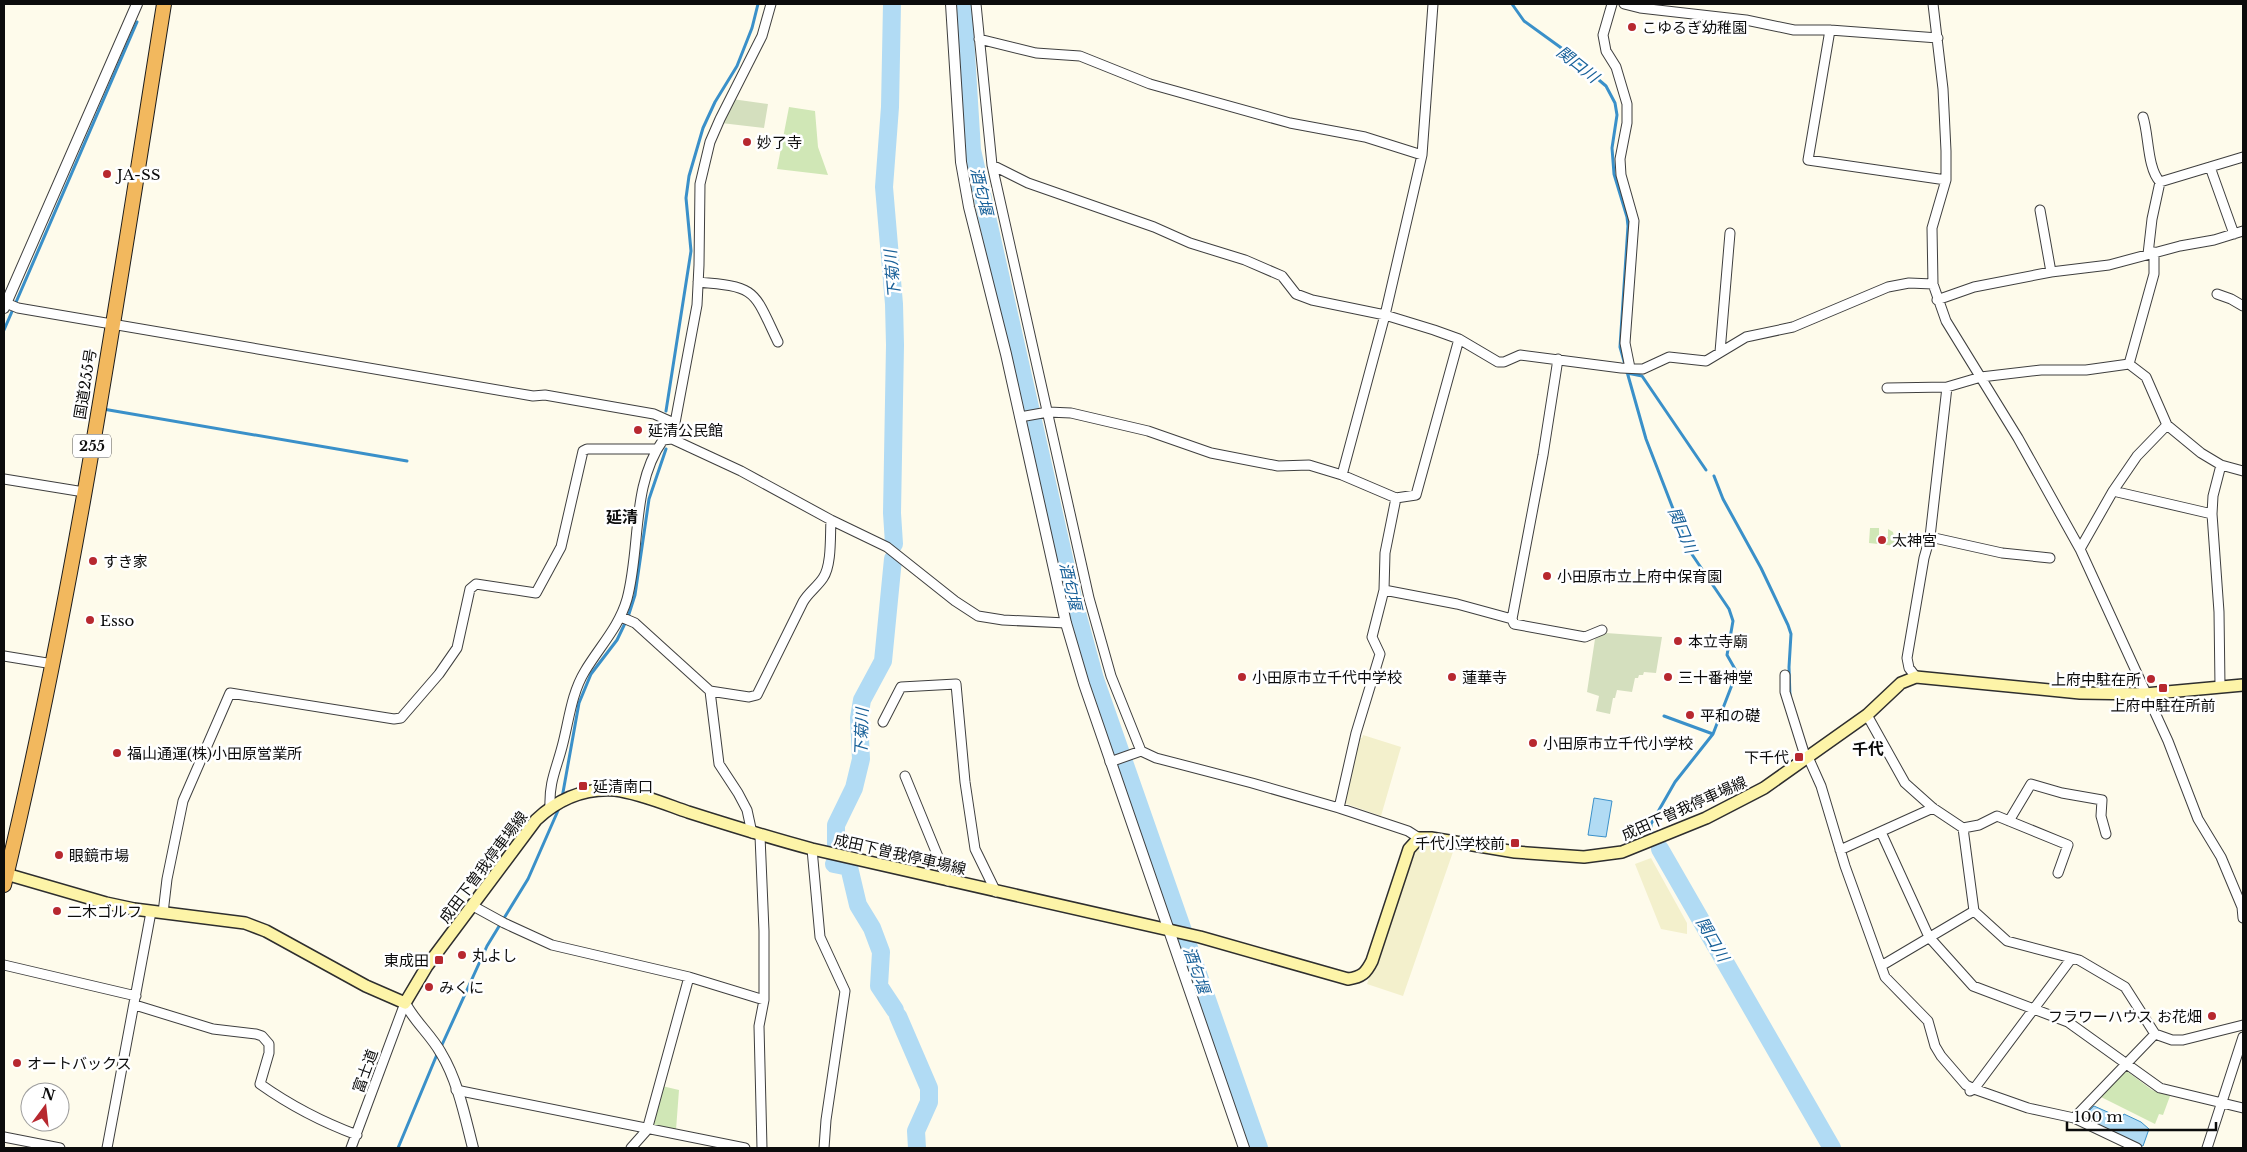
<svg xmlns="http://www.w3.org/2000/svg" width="2247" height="1152" viewBox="0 0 2247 1152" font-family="'Libre Baskerville','Noto Sans JP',serif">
  <rect width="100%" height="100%" fill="#fefbeb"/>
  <!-- farmland -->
  <path fill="#f3f0cc" d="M1363,735L1401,747L1381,816L1344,803L1359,738H1362Z
    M1429,844L1454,849L1403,996L1367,984L1411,855L1418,848Z
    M1651,858L1687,923V934L1661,929L1635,864Z"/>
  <!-- green -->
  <path fill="#d0e7b6" d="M789,107L815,111L818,147L828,175L777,169Z
    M1870,528H1879V537H1888V529L1893,532L1896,546L1869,543Z
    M2124,1072H2128L2152,1090L2170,1096L2163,1115L2159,1114L2155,1124L2101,1097Z
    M662,1086L679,1090L676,1130L652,1126Z"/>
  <!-- cemetery -->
  <path fill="#d4dfbe" d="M732,99L768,104L764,128L721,123Z
    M1606,633L1662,637L1656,673L1644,672L1643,675H1639L1638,678H1635L1632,692L1617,690L1615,698H1613L1610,714L1596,711L1599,696L1587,692L1595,639Z"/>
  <!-- water -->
  <path fill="#b1dbf4" stroke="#3a90c9" d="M1594,798L1612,801L1606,837L1588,835Z
    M2094,1106L2121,1118L2124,1114L2141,1122L2149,1129L2143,1146L2089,1121L2088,1112Z"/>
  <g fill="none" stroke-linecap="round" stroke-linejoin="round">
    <!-- stream -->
    <path stroke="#3a90c9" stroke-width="3" d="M1512,4L1524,21L1560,47L1606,86L1615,103L1617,115L1612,148L1614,174L1627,217L1628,226L1620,347L1646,439L1689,550L1729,609L1733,621L1727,655L1735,669V677L1713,734L1675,782L1651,824V830L1660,849
      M4,330L137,22
      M1627,373L1642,376L1706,470
      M103,409L407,461
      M666,411L691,251L686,198L689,176L703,128L715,102L737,66L752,28L758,4
      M1714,476L1723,499L1761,568L1788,625L1791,634L1789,667L1790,697
      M1664,716L1713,734
      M562,798L579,703L591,674L617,640L628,617L635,595L649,499L666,449
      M441,1047L487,946L528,879L560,806
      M398,1148L438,1052"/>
    <!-- river -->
    <path stroke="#b1dbf4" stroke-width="18" d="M892,4L890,107L884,187L894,304L895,345L892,513L894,544
      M963,4L972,150L1073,598L1095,679L1259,1148
      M836,845V825L854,788L861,759L859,718L862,700L883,661L893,559
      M1660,849L1832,1148
      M834,864L849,867L858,905L872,928L881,952L879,986L895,1010
      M898,1016L929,1088V1102L916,1131L917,1148"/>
    <!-- minor casing -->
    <g stroke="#3f3f3f" stroke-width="11">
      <path id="minor" d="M976,4L992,165L1089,598L1111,676L1141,751
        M1612,4L1603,35L1606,51L1616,67L1627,104V123L1620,159L1621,175L1634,221L1625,343L1630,368
        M1624,4L1640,8L1746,20L1794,30H1830L1938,38
        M1933,4L1943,89L1946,151V180L1932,228L1933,284L1946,321L2018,438L2080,549L2168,741L2198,819L2221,857L2242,907L2243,918
        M1830,30L1808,160L1946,180
        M979,39L1036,53L1080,56L1150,84L1290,123L1365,137L1422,155
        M2143,117C2149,135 2147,168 2160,182L2243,157
        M992,165L1028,183L1154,227L1190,243L1245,260L1282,276L1296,294L1312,300L1385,315L1434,330L1459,339L1498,362H1504L1520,355L1621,368L1643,369L1669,357L1706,361L1746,337L1793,327L1888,287L1909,283L1933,284
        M2210,167L2234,234
        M2040,210L2051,272
        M2154,252V274L2129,364L2146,377L2167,425L2201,453L2221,465L2243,471
        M2148,254L2152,219L2160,182
        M698,282C758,287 753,290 778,342
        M2217,294L2231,299L2243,306
        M1937,300L1974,287L2051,272L2109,265L2180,246L2214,240L2243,231
        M6,303L18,308L533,396L545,395L654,414L674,423
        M1720,352L1730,233
        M1887,388L1947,387L1981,377L2041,370H2086L2129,364
        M1020,417L1048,412L1071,413L1148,431L1211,453L1278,466L1309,465L1342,475L1396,498L1416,495L1459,339
        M672,439L697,305L699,265L700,184L710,142L720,119L762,36L771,4
        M1342,475L1385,315L1422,155L1433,4
        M4,479L84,492
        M2113,491L2212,514
        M1930,537L2002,553L2050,558
        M2080,549L2113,491L2137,456L2167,425
        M1384,590L1457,604L1512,619L1514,624L1585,637L1602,630
        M621,617L635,623L710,691L719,764L738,793L747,810L752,833
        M1512,619L1543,455L1558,359
        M4,656L53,664
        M1785,675V692L1806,759
        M1916,677L1909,668L1907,658L1924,558L1930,537L1947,387
        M2220,686L2219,612L2212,514L2213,496L2221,465
        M710,691L749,697L757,695L803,602C808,593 817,587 823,578C832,565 830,535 831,520
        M1867,715L1905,783L1933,808L1963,828L1974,911L2007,941L2079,960L2125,987L2155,1034L2172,1040H2183L2243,1025
        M883,722L901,687L956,684L965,782L975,849L996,892
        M1808,757L1821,786L1845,866L1885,977L1928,1021L1935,1046L1941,1056L1966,1085L1974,1089L2028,1108L2074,1118L2137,1148
        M1110,762L1141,751L1156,758L1252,783L1339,808L1408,831L1419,838
        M905,776L948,881
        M550,807C549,782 556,770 562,747C569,721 571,694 585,671C600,646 619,627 627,599C641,547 631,485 663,440L672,439L741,471L831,520L887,547L955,601L978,616L1003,620L1066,623
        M1339,808L1356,733L1380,654L1372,637L1384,590L1385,553L1396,498
        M2009,821L2031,784L2062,793L2102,800L2101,816L2106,834
        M1963,828L1979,825L1997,816L2068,845L2058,873
        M1881,832L1929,937L1973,986L2068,1022L2160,1088L2243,1108
        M760,836L764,931V1000L759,1026L762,1148
        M812,849L820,937L845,991L826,1120L824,1148
        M1840,850L1933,808
        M473,906L504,923L552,945L689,977L764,1000
        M163,913L167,879L183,801L230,693L394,719L401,718L439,674L457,648L470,589L476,584L536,593L561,547L583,451L587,449H657
        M4,965L136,996
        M1881,966L1974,911
        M135,1005L213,1029L256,1034L262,1036L269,1044V1053L260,1084C291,1106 322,1122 357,1135
        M456,1090L745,1148
        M1970,1091L1974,1089L2071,959
        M2074,1118L2155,1034
        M4,1137L60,1148
        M107,1148L151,912
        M351,1148L405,1003
        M631,1148L647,1130L689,977
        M2207,1148L2243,1037"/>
    </g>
    <!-- tertiary casing -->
    <g stroke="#3f3f3f" stroke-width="12">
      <path id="tertiary" d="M951,4L961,162L969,207L1006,354L1066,623L1084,684L1244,1148
        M4,308L137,4
        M405,1003C415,1022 431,1035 441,1053C458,1081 465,1117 473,1148"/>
    </g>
    <!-- secondary casing -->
    <g stroke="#2e2e2e" stroke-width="14">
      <path id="secondary" d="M6,874L106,903L134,909L245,923L266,931L366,986L405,1003L427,966L536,820C558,799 585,788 615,790C639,793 665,804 688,812C729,825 770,838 812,849L1200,937L1348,979C1362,977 1366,973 1372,961L1409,849L1419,838H1431L1515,852L1584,857L1622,852L1706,818L1764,788L1867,715L1901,683L1916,677L2080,693L2145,694L2243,685"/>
    </g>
    <!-- trunk casing -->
    <g stroke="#1d1d1d" stroke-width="16">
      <path id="trunk" d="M4,885C74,595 117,299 164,4"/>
    </g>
    <!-- minor -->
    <use href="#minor" stroke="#fff" stroke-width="9"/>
    <!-- tertiary -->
    <use href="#tertiary" stroke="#fff" stroke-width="10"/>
    <!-- secondary -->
    <use href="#secondary" stroke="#fdf4a8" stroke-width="11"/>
    <!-- trunk -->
    <use href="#trunk" stroke="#f2b85e" stroke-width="14"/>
  </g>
  <!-- markers -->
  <g fill="#b7282f" stroke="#fff" stroke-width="2">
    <circle cx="1632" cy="27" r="5"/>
    <circle cx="747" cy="142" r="5"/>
    <circle cx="107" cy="174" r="5"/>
    <circle cx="638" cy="430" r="5"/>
    <circle cx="1882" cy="540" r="5"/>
    <circle cx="93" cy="561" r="5"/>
    <circle cx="1547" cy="576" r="5"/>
    <circle cx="90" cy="620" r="5"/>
    <circle cx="1678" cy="641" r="5"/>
    <circle cx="1242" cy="677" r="5"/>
    <circle cx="1452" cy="677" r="5"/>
    <circle cx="1668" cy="677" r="5"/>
    <circle cx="2151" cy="679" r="5"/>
    <rect x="2158" y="683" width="10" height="10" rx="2.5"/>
    <circle cx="1690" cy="715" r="5"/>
    <circle cx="1533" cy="743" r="5"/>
    <circle cx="117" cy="753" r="5"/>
    <rect x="1794" y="752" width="10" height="10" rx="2.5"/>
    <rect x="578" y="781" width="10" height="10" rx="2.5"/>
    <rect x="1510" y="838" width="10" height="10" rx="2.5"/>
    <circle cx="59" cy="855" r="5"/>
    <circle cx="57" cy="911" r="5"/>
    <circle cx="462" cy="955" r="5"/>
    <rect x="434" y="955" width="10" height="10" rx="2.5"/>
    <circle cx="429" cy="987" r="5"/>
    <circle cx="2212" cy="1016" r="5"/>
    <circle cx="17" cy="1063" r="5"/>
  </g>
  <g text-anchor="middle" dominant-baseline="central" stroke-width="5" stroke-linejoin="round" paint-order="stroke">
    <!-- shield labels -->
    <rect fill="#fff" stroke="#555" stroke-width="1" x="73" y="434.5" width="38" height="23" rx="4"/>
    <g font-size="14" font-weight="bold" fill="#0c0c0c">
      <text x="92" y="446">255</text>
    </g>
    <!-- poi labels -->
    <g font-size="15" fill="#0c0c0c" stroke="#fff" text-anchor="start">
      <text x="1642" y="27">こゆるぎ幼稚園</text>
      <text x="757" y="142">妙了寺</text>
      <text x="117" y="174">JA-SS</text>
      <text x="648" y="430">延清公民館</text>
      <text x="1892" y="540">太神宮</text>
      <text x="103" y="561">すき家</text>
      <text x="1557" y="576">小田原市立上府中保育園</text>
      <text x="100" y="620">Esso</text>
      <text x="1688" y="641">本立寺廟</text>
      <text x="1252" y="677">小田原市立千代中学校</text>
      <text x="1462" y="677">蓮華寺</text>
      <text x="1678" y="677">三十番神堂</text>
      <text x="2141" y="679" text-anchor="end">上府中駐在所</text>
      <text x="2163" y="705" text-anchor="middle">上府中駐在所前</text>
      <text x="1700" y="715">平和の礎</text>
      <text x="1543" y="743">小田原市立千代小学校</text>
      <text x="127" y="753">福山通運(株)小田原営業所</text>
      <text x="1789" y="757" text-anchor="end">下千代</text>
      <text x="593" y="786">延清南口</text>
      <text x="1505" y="843" text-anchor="end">千代小学校前</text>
      <text x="69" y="855">眼鏡市場</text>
      <text x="67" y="911">二木ゴルフ</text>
      <text x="472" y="955">丸よし</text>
      <text x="429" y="960" text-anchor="end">東成田</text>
      <text x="439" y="987">みくに</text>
      <text x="2202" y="1016" text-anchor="end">フラワーハウス お花畑</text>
      <text x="27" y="1063">オートバックス</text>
    </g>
    <!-- street labels -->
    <g font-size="15" fill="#0c0c0c" stroke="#fff">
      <text transform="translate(85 384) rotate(-81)">国道255号</text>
      <text transform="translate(1684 808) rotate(-24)">成田下曽我停車場線</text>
      <text transform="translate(900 854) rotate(13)">成田下曽我停車場線</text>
      <text transform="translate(483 867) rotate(-53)">成田下曽我停車場線</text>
      <text transform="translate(365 1071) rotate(-70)">富士道</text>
    </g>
    <!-- water labels -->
    <g font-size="16" font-style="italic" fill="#196199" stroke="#fff">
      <text transform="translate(1578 64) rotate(38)">関口川</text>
      <text transform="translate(982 191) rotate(77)">酒匂堰</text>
      <text transform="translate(892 274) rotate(-95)">下菊川</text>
      <text transform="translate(1683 530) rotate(67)">関口川</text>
      <text transform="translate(1071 586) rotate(77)">酒匂堰</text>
      <text transform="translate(861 732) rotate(-88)">下菊川</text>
      <text transform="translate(1713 939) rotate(60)">関口川</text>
      <text transform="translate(1197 970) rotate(71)">酒匂堰</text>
    </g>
    <!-- neighbourhood labels -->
    <g font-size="16" font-weight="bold" fill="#0c0c0c" stroke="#fff">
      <text x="622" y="517">延清</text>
      <text x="1868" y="749">千代</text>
    </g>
  </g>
  <!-- border -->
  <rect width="2247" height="1152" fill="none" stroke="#0c0c0c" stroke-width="10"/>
  <!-- north arrow -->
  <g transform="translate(45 1107) rotate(15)"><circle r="24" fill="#ffffff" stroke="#9e9e9e"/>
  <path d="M0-4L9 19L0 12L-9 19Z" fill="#b7282f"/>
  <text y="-8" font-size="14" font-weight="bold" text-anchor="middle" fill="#0c0c0c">N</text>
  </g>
  <!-- scale -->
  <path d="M2067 1122v8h149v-8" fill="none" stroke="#0c0c0c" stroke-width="2.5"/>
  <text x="2074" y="1122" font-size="15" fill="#0c0c0c" stroke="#ffffff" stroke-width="4" paint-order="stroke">100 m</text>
</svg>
